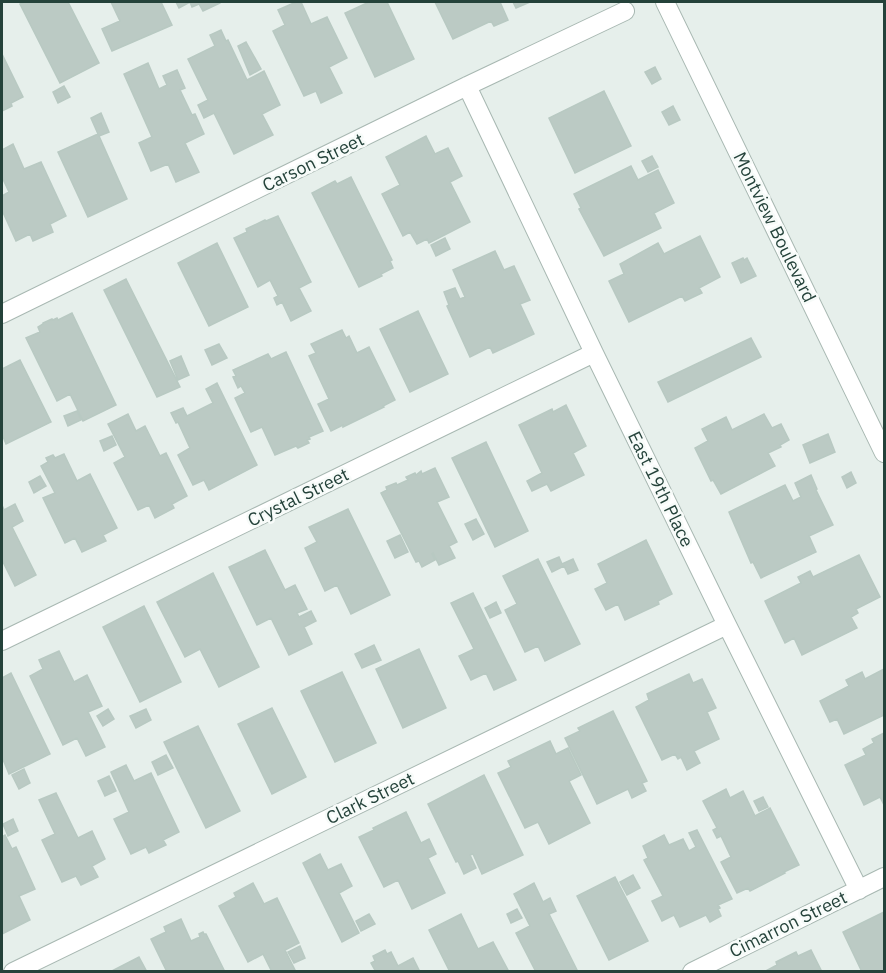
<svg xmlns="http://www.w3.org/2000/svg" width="886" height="973" viewBox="0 0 886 973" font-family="'IBM Plex Sans',sans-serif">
  <rect width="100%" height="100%" fill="#e6efeb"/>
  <!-- building -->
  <path fill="#bbcac4" stroke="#b8c9c2" stroke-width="1.5" d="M24,2H68L99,63L60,83L20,4Z
    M111,2H161L172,25L112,51L102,29L120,21Z
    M176,2H220V3L203,11L199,4L192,7L190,2L179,8Z
    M296,2H301L311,24L327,17L347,58L329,67L342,93L321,103L316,91L304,96L273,31L285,25L278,10Z
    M369,2H387L414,59L375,77L345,13Z
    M435,2H500L508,20L494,26L491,21L453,39Z
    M513,2H530L516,8Z
    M221,30L226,41L228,40L247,80L264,71L280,105L262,114L273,135L234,154L214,113L204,118L198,105L208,100L188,59L215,46L210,35Z
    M246,42L261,69L250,75L238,46Z
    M2,54L23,97L11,103L12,106L2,111Z
    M148,63L159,89L167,85L163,76L177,70L185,88L180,90L192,115L195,114L204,134L185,143L199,172L176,182L168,164L151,171L139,143L152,137L124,74Z
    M655,67L661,79L652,84L645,72Z
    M64,86L70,97L58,103L53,92Z
    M604,91L631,146L575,173L549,118Z
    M673,106L680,120L669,125L662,112Z
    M101,113L109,132L99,136L127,199L88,217L58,152L98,134L91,118Z
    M426,136L435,154L448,148L462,176L450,182L470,222L429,243L427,239L417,244L410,232L403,236L382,194L400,185L386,157Z
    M13,144L24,169L41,162L66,216L50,224L53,232L33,241L30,234L16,241L2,210V196L9,192L2,177V150Z
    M652,156L658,167L648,172L642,161Z
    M631,166L638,180L658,170L674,203L654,213L661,228L604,256L579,209L581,208L574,194Z
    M351,177L392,260L390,261L393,268L381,274L382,276L359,287L312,193L335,181L337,184Z
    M278,216L311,282L299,288L311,311L291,321L282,302L277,305L274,298L278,296L270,280L258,287L234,238L247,232L246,229L265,220L266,221Z
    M700,236L720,277L699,288L702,293L685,301L682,296L629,322L609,281L624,274L620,264L658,243L664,254Z
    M445,238L450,249L436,256L431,245Z
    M217,243L248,307L209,326L178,263Z
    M495,251L504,270L514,266L530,300L520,304L534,334L493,353L490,347L470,357L447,306L449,305L444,292L455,288L460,299L465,297L453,270Z
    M743,258L744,260L747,258L756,276L741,283L732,263Z
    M126,279L180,387L157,397L104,290Z
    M418,311L448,374L410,392L380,329Z
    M72,313L116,405L83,421L70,394L57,401L26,338L40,332L38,327L43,324V323L52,319L53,320L57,318L58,320Z
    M342,330L346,338L349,336L357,353L369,347L395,400L383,406L384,407L343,427V425L331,431L318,404L329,399L309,356L316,353L311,344Z
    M751,338L761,357L668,402L658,382Z
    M219,344L227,358L212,365L205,350Z
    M286,352L323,431L309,437L310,439L307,440L309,443L298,448L296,446L275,455L262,427L251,432L235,398L245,393L241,386L238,388L233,377L236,376L233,370L268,354L271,359Z
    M181,356L189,375L178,380L170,361Z
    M20,360L51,422L6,444L2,434V369Z
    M217,383L257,465L209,490L204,480L193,485L178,455L190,448L178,422L176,423L171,413L183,408L187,416L213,403L206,389Z
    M566,405L586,446L573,453L584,475L551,491L547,484L532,491L527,481L542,473L519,425L552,409L553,412Z
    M77,411L81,420L68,426L64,416Z
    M128,414L136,431L145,426L160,456L166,453L187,496L172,504L174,508L155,518L149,505L138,510L114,463L125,457L108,424Z
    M764,414L772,428L781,424L789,440L780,445L781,447L768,453L775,466L721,494L713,480L711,481L695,448L708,441L702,429L726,417L732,430Z
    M828,434L835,452L810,463L803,445Z
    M112,436L116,445L104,451L100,441Z
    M486,442L528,531L495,547L452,458Z
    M64,454L77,481L90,474L117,528L103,535L106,541L82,552L75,538L65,543L43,498L55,493L41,466L48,462L46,458L53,455L55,458Z
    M435,468L449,497L437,502L457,542L449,546L455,558L439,565L433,553L432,554L435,560L422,567L419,561L416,562L381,493L387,490L386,487L396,483L397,485L408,480L406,477L415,473L416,475L421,471L422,474Z
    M851,472L856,483L847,488L842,477Z
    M811,475L817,489L816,490L833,525L809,536L816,552L761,578L753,562L751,563L729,512L785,485L793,501L801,497L795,483Z
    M40,476L46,486L34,493L29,482Z
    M15,504L23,521L12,527L36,575L15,586L3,562L2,563V505L4,510Z
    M348,509L390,595L351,614L337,585L325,591L305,548L317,542L309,527Z
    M476,519L484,534L473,540L465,524Z
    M400,535L408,552L395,558L387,541Z
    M646,540L672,594L658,601L659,604L625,620L618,604L606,610L595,589L607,583L598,564Z
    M265,550L285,590L295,585L307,609L297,613L299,617L311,611L316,621L304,627L312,644L289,655L271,618L257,625L229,567Z
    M859,555L880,597L856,609L858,613L851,617L857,628L802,655L794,638L785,643L765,601L801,583L798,577L810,571L813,577Z
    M559,557L562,564L573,559L578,570L568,574L564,566L552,572L547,562Z
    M538,559L580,644L545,661L538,646L525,652L505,610L517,604L503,576Z
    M213,573L259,667L219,687L200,649L185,657L157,602Z
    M473,593L516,680L494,690L486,673L471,680L459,656L474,649L451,603Z
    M496,602L501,613L490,618L485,608Z
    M144,606L181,682L140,702L103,627Z
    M374,645L381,660L362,668L355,654Z
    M419,649L446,708L403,728L376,669Z
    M59,651L74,682L87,675L102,706L88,712L105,747L86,756L77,738L63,745L30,676L43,669L39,660Z
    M884,669V715L844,734L837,719L830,722L820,701L849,686L846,680L862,672L865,679Z
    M342,672L376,743L335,762L301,691Z
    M11,673L50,754L9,774L2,757V678Z
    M689,674L693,683L702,679L716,708L707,712L719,739L694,751L700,763L687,770L681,757L678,759L675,754L662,760L636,707L649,700L647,694Z
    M272,708L306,777L272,794L238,724Z
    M108,709L114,719L103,726L97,716Z
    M146,709L151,720L136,728L130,716Z
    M613,711L647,781L642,783L646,791L632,798L628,789L597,804L565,738L580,731L578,728Z
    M198,726L240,811L206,828L164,742Z
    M884,733V805L880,797L864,805L845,765L866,755L863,749L874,743L872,739Z
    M550,741L556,754L568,748L581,775L569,781L590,823L549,844L538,822L525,828L498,773L511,767L508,761Z
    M166,755L173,768L158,775L152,762Z
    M126,765L134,781L151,773L179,832L163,840L166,845L149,853L146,847L131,854L114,819L129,812L111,772Z
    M24,769L30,783L19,789L12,775Z
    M484,775L523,855L482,874L473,854L470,855L476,868L464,874L458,861L456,862L428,804Z
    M109,776L116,791L105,796L98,781Z
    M726,789L730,798L743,791L755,816L770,808L799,865L784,872L785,873L750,891L748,888L737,893L721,862L731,857L721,836L717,838L713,830L717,828L703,801Z
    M56,793L78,838L92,831L105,859L92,866L98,877L81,885L76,876L62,882L42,840L55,834L39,800Z
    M763,797L768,807L759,811L754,801Z
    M406,812L421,843L429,839L436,854L428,858L445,893L412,909L398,880L384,887L359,837L374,830L373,828Z
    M13,819L18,831L8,836L3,824Z
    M697,830L732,899L718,905L720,908L718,909L721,916L710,922L706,915L680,927L674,915L662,921L652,901L663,896L644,860L648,858L643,846L664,835L669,845L683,839L689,851L696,847L689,833Z
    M5,835L12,849L16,847L35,889L19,896L30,920L2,934V837Z
    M320,854L328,870L341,864L352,886L339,893L359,933L342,942L303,863Z
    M633,875L640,888L627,895L620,882Z
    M615,877L648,941L609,960L577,896Z
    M253,883L264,904L277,898L299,943L285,950L296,972H272L263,954L248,962L219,906L236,897L234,893Z
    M534,883L543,902L550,898L556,911L549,914L578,972H536L516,933L530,926L514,894Z
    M517,909L522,918L511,923L507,914Z
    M884,912V972H862L843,932Z
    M369,914L375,924L361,931L356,921Z
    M461,914L478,949L493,942L509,972H450L429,930Z
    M181,919L191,941L200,937L199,934L203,932L204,934H206L225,972H167L151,939L166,932L164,927Z
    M300,946L305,958L294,963L288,952Z
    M385,950L387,954L391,952L398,966L413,958L420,972H376L371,963L375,961L373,956Z
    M811,950L822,972H764L777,965L776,962L796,952L798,956Z
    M139,957L147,972H110Z"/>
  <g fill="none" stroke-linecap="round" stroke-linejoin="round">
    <!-- minor casing -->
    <g stroke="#a8b8b2" stroke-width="20">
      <path id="minor" d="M665,2L884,453
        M467,86L594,353L727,625L859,890
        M2,314L467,86L625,11
        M2,641L594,353
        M13,972L727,625
        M692,972L884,877"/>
    </g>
    <!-- minor -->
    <use href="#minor" stroke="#fff" stroke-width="18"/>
  </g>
  <g text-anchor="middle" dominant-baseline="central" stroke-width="5" stroke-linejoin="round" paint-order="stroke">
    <!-- street labels -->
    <g font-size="18" fill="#24423a" stroke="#f7fbf9">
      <text transform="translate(313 162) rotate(-26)">Carson Street</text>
      <text transform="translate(775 227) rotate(64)">Montview Boulevard</text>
      <text transform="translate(661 489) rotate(64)">East 19th Place</text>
      <text transform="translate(298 497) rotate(-26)">Crystal Street</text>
      <text transform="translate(370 798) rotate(-26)">Clark Street</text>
      <text transform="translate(788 924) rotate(-26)">Cimarron Street</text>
    </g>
  </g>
  <!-- border -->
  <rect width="886" height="973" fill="none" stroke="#24423a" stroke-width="6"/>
</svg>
